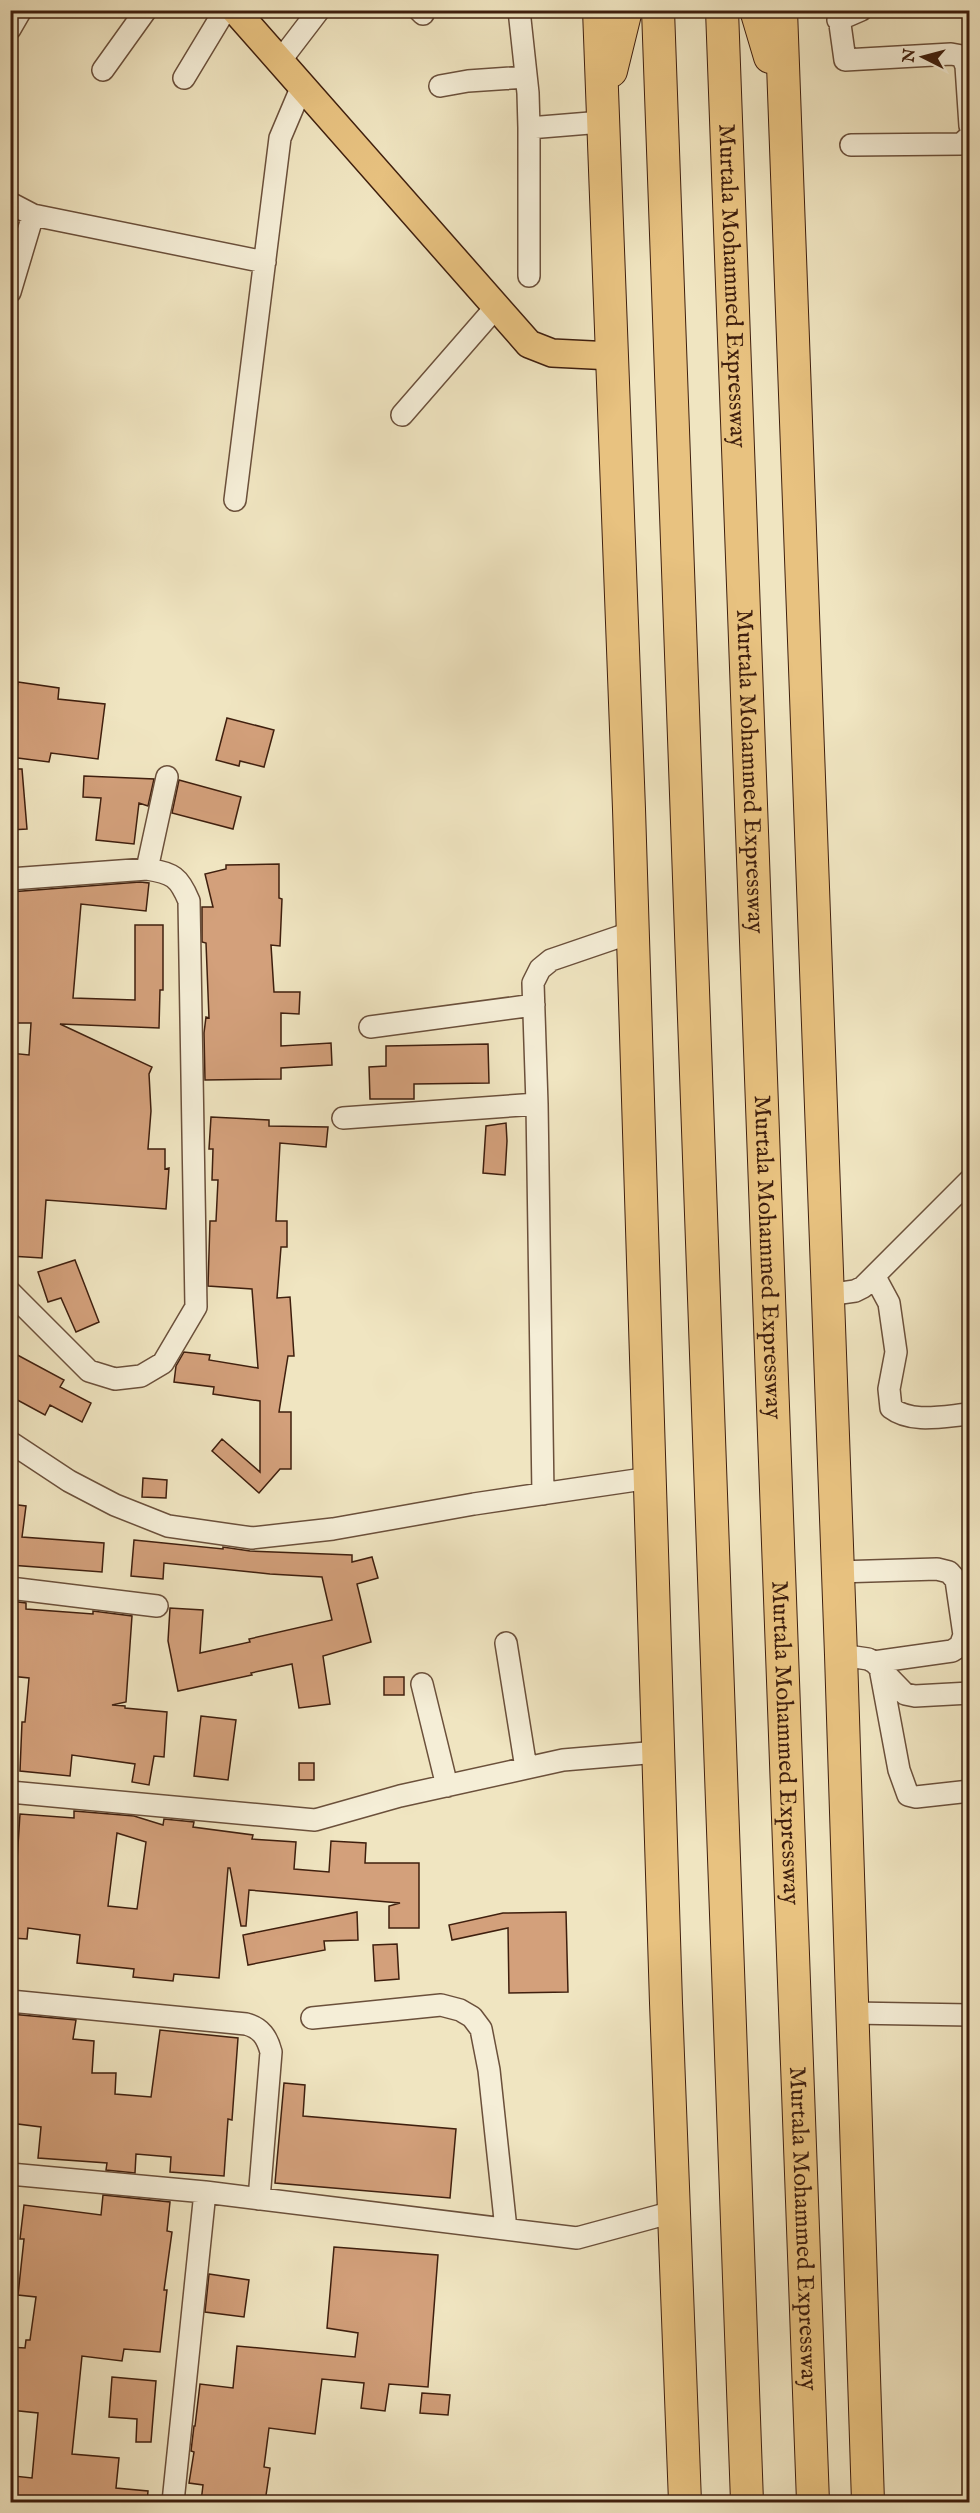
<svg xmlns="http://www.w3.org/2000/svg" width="980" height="2513" viewBox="0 0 980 2513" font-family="'IM FELL English',serif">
  <rect width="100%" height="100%" fill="#f0e5c1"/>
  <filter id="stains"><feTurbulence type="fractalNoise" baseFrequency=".00333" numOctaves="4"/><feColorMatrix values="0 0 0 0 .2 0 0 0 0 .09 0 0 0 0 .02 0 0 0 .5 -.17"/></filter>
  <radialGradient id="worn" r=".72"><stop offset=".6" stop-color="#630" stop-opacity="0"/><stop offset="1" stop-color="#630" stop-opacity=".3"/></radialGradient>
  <!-- building -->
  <path fill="#d3a07b" stroke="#3f1f0e" stroke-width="1.5" fill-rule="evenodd" d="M18,682L59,688L58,699L105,704L98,759L51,753L49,762L10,757V737Z
    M227,718L274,730L264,767L240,761L239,766L216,760Z
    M10,769H22L27,829L10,830Z
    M84,776L154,779L148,806L139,803L134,844L96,840L101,798L83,797Z
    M179,780L241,797L233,829L172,813Z
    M279,864V898L282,899L280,946L271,945L274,992H300L299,1014L281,1013V1046L331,1043L332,1065L281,1068V1079L205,1080L204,1033L206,1017L209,1018L206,943L202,942V907H213L205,874L226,869V865Z
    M140,882L149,883L146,911L81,904L73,998L135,1000V925H163V990H160L159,1028L60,1024L152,1067L149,1074L151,1111L148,1149H165V1169L169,1168L166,1209L46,1200L42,1258L10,1256V1053L29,1055L31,1023H10L17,911H10V892Z
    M488,1044L489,1083L414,1084V1099H370L369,1067L386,1066V1046Z
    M211,1117L269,1120V1126L328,1127L326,1147L280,1143L276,1221H287V1247H281L277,1298L290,1297L294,1356H288L279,1412H291V1469H280L259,1493L212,1451L222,1439L260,1472V1401L213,1394L214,1387L174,1382L176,1366L184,1352L210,1355L209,1360L258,1368L252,1289L208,1286L210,1221H216L218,1180H212L213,1149H209Z
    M506,1123L507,1141L505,1175L483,1173L486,1126Z
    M75,1260L99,1322L76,1332L61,1298L48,1302L38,1272Z
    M10,1351L64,1380L60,1387L91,1403L82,1422L50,1405L45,1415L10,1396Z
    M143,1478L167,1480L166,1498L142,1497Z
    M10,1504L26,1506L22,1537L104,1543L102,1572L10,1565Z
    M134,1540L223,1549V1547L250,1551L352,1555V1562L372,1557L378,1578L357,1584L371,1642L323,1656L330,1704L299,1708L292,1664L251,1673L252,1675L178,1691L168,1641L170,1608L203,1610L200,1653L250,1642L249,1639L332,1620L322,1577L270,1574L164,1563L163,1579L131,1576Z
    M10,1601L26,1603V1609L93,1614V1611L132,1616L126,1702L112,1705L125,1706V1708L167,1712L164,1757L154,1756L149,1785L132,1782L135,1764L72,1755L70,1776L20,1771L22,1722H25L29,1678L10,1676Z
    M384,1677H404V1695H384Z
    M201,1716L236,1720L228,1780L194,1776Z
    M299,1763H314V1780H299Z
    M74,1811L134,1816L163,1825L164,1819L194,1822L193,1827L253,1835L252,1839L296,1842L294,1869L329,1872L331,1841L366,1843L365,1863H419V1928H389V1906L400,1903L249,1890L246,1926H241L230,1868H228L219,1978L174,1974L173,1981L133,1977L134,1969L77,1963L80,1935L28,1928L27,1939L12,1938L20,1814L74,1818ZM117,1833L146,1842L137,1909L108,1906Z
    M357,1912L358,1940L324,1941L325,1950L248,1965L243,1935Z
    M566,1912L568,1992L509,1993L508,1928L452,1940L449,1925L503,1913Z
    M397,1944L399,1979L375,1981L373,1945Z
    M10,2014L76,2020L73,2039L94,2041L92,2073H116L115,2094L151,2097L160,2030L238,2038L232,2120L228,2119L224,2176L170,2172L171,2157L136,2154L135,2173L106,2170L107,2163L38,2158L41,2127L10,2123Z
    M284,2083L305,2085L303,2116L456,2129L450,2198L275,2183Z
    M103,2195L170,2202L167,2231L172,2232L164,2290H167L160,2352L124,2349L122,2361L82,2356L72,2454L119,2458L116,2488L148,2491L147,2502H12L14,2476L32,2478L38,2413L10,2410V2347L25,2348L26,2340H30L36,2297L18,2295L24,2239H20L24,2205L101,2215Z
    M334,2247L438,2255L428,2387L389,2384L385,2411L361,2408L364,2383L322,2379L315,2434L269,2428L264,2467L270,2468L265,2502H201L203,2485L189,2483L194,2452L191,2451L194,2426H195L200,2384L233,2388L237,2346L355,2357L358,2333L327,2328Z
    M209,2274L249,2280L244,2317L205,2312Z
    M112,2377L156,2381L151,2442H136L137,2419L109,2417Z
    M422,2393L450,2395L448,2415L420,2413Z"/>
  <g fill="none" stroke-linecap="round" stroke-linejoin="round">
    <!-- minor casing -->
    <g stroke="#6b503b" stroke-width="24">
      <path id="minor" d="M419,10L423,14
        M519,10L528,93L529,128L602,122
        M838,10L845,60L951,54L962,56L966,66L970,126
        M838,20L861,10
        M10,29L21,10
        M280,61L319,10
        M103,70L146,10
        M184,78L225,10
        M440,86L468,81L526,77
        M851,145L961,144L970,136
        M10,203L33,215
        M529,276V128
        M10,292L33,215L265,262
        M402,415L496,307
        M235,500L280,138L302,86
        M147,869L167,777
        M10,879L147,869C173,873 179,877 189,901L196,1307L163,1363L141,1376L115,1379L89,1371L10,1292
        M370,1027L534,1005
        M343,1118L537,1104
        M875,1277L889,1303L896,1352L889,1389L891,1408C912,1424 944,1416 970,1414
        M827,1295L855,1291L863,1287L970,1180
        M10,1442L69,1481L115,1505L168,1526L252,1538L333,1529L474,1504L650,1478
        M543,1494L537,1104L533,983L540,969L551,960L633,932
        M837,1572L937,1569L949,1572L956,1580L964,1635L960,1646L952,1651L874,1662
        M10,1588L157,1606
        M506,1643L526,1768
        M841,1655L868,1659L874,1662L905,1694L915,1696L970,1693
        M880,1668L899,1770L908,1795L916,1797L970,1791
        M422,1684L447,1786
        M10,1792L315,1820L400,1796L563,1760L658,1752
        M10,2001L246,2024C261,2028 267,2037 271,2052L259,2199
        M852,2013L970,2015
        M312,2018L441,2005L460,2010L472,2017L481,2029L489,2070L506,2229
        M10,2174L205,2192L577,2238L673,2212
        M173,2502L205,2192"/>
    </g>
    <!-- major casing -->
    <g stroke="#3f1f0e" stroke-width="30">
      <path id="major" d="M235,10L529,344L552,353L612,356"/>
    </g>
    <!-- highway casing -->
    <g stroke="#3f1f0e" stroke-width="34">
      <g id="highway">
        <path d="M599,10L629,809L666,2003L685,2502"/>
        <path d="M658,10L747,2502"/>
        <path id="s1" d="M722,10L813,2502"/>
        <path d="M756,10L770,57"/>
        <path d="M781,10L841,1655L868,2502"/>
        <path d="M611,71L626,10"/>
      </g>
    </g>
    <!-- minor -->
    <use href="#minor" stroke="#f5eed7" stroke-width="21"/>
    <!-- major -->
    <use href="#major" stroke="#e8c280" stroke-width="27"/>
    <!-- highway -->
    <use href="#highway" stroke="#e8c280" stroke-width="32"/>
  </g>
  <g text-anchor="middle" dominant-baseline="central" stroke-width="6" stroke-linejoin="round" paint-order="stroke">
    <!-- street labels -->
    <g font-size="24" fill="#3f1f0e" stroke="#f5eed7">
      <text stroke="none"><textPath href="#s1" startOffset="276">Murtala Mohammed Expressway</textPath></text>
      <text stroke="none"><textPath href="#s1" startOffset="762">Murtala Mohammed Expressway</textPath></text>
      <text stroke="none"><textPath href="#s1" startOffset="1248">Murtala Mohammed Expressway</textPath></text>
      <text stroke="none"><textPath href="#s1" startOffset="1734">Murtala Mohammed Expressway</textPath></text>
      <text stroke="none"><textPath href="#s1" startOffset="2220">Murtala Mohammed Expressway</textPath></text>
    </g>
  </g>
  <!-- margin -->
  <rect width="980" height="2513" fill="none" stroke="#f0e5c1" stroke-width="36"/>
  <rect x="12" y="12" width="956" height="2489" fill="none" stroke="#3f1f0e" stroke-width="3"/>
  <rect x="18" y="18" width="944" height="2477" fill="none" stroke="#3f1f0e" stroke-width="1.5"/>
  <!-- north arrow -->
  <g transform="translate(923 57) rotate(276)" stroke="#f5eed7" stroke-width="4.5" paint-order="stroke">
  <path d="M0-4.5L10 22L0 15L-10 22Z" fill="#3f1f0e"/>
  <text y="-9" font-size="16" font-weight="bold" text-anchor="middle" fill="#3f1f0e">N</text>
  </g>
  <rect width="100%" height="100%" filter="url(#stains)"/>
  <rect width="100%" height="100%" fill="url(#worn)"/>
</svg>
